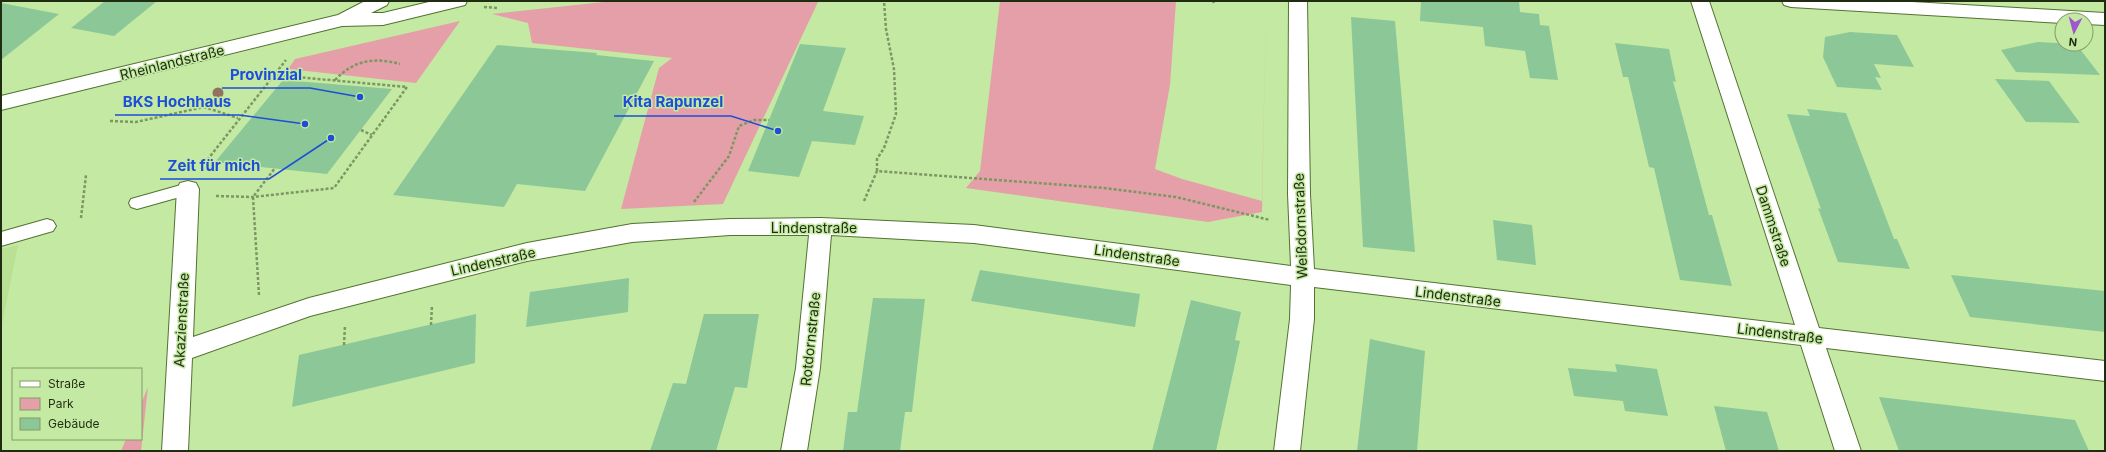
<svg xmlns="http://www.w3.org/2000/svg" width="2106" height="452" viewBox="0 0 2106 452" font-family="Inter,sans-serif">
  <rect width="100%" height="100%" fill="#c4e9a3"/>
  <!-- built -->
  <path fill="#b9e093" d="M18,245L1,329V249Z"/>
  <!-- green -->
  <path fill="#e59fa8" d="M613,1H830L818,2L723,204L621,209L659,68L672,58L532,43L528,23L492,14Z
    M1000,1H1176L1170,85L1155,169L1182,179L1262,201L1266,1L1262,212L1208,222L966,188L980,171Z
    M460,21L416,83L288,69L295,59Z
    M148,387L141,451H121L126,439H141V404Z"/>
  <!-- building -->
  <path fill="#8cc798" d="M105,1H157L114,36L71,28Z
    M1421,1H1519L1520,12L1539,14L1540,25L1549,26L1558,80L1530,78L1525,51L1485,46L1483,27L1420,21Z
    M1,3L59,14L1,60Z
    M1351,17L1395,21L1415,252L1363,247Z
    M1850,32L1897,35L1914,67L1874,64L1881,78L1875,77L1882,90L1837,87L1823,57L1825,37Z
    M2038,42L2076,44L2100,75L2016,72L2001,50Z
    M1615,43L1669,49L1676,82L1673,81L1709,215H1712L1732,286L1680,280L1654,168L1649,167L1628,77H1623Z
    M800,44L846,48L823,111L864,116L855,145L812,141L799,177L748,171Z
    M497,45L597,53L596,55L654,61L585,191L517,184L504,207L393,195Z
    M1995,79L2049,81L2080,123L2026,122Z
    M283,80L392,89L327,174L215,162Z
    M1807,109L1846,113L1894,239H1897L1910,269L1838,262L1818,208L1821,209L1787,114L1810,116Z
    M1493,220L1532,225L1536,265L1497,260Z
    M980,270L1140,294L1135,327L971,301Z
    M1951,275L2105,291V332L1970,317Z
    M629,278L628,312L526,327L530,292Z
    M873,298L925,299L912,412H905L900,451H843L848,412H857Z
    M1191,300L1241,312L1235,340L1240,341L1216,451H1152Z
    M476,314L475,363L292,407L299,355Z
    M704,314H759L747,388L735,387L716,451H650L673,383L686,384Z
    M1370,339L1425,351L1417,451H1357Z
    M1615,364L1657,369L1668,416L1625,411L1623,401L1574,396L1568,368L1617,372Z
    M1879,397L2075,420L2089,451H1899Z
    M1714,406L1767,412L1779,451H1726Z"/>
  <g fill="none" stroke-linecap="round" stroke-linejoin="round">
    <!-- lane casing -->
    <g stroke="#537231" stroke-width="2">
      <path id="lane" d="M188,183L194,185L196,189L194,193L137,209L131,207L129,203L131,199Z
        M47,219L53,221L56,226L53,231L1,246V232Z"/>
    </g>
    <!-- street casing -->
    <g stroke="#537231" stroke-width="2">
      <path id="street" d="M1289,1H1307L1310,194L1314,269L1795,325L1691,1H1709L1819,328L2105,361V381L1826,348L1861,451H1835L1801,345L1314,287V319L1300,451H1274L1290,319L1291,285L974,243L831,235L820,368L807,451H781L796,368L809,235H730L632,242L527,261L310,316L192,358L188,451H162L177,189L180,183L188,181L196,183L199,189L193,337L309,298L527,243L632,224L730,219L821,218L974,225L1291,266L1288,194Z"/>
    </g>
    <!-- secondary casing -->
    <g stroke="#537231" stroke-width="2">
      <path id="secondary" d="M365,1H389L387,5L371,13H383L433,1H467L465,5L383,25L342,26L1,110V96L338,15Z
        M1782,1H1895L2105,13V25L2086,24V20H2062V23L1791,7L1784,5Z"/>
    </g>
    <!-- path -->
    <path stroke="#7c9763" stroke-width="2.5" stroke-dasharray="3 2" stroke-linecap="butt" d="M1213,1L1214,3
      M484,7L498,8
      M335,80C354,60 374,57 400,64
      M110,121L136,122L204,107L238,118
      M361,130L372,135
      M208,170V159L286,60
      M877,171V159L884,148L896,114L894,69L886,29L884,1
      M216,196L253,197L334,188L407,87L274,75
      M864,201L877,171L1104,188L1176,197L1270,220
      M694,202L729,156L739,126L754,120H769
      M81,218L86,175
      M259,295L253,197L275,168
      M431,325L432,305
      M344,345L345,325"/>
    <!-- lane -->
    <use href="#lane" fill="#fff" fill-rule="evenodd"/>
    <!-- street -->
    <use href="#street" fill="#fff" fill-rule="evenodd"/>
    <!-- secondary -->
    <use href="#secondary" fill="#fff" fill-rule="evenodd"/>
  </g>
  <!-- trees -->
  <circle fill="#927361" cx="218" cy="93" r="5.5"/>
  <g text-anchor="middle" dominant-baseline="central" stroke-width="3" stroke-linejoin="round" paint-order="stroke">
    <!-- street labels -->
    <g font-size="14" fill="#1f2c11" stroke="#c4e9a3">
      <text transform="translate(172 62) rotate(-14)">Rheinlandstraße</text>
      <text transform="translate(1300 226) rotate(-92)">Weißdornstraße</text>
      <text transform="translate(1774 226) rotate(72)">Dammstraße</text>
      <text x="814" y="227">Lindenstraße</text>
      <text transform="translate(1137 255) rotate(8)">Lindenstraße</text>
      <text transform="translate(493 261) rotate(-13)">Lindenstraße</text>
      <text transform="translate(1458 296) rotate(7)">Lindenstraße</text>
      <text transform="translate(181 320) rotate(-87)">Akazienstraße</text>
      <text transform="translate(1780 333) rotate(7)">Lindenstraße</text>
      <text transform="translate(810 339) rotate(-84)">Rotdornstraße</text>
    </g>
  </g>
  <!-- callouts -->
  <path fill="none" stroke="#1d4ed8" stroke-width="1.5" d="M360 97L310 88H222M305 124L239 115H115M778 131L731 116H614M331 138L269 179H160"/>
  <g fill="#1d4ed8" stroke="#c4e9a3" stroke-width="1.5">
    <circle cx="360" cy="97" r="4"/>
    <circle cx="305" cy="124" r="4"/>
    <circle cx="778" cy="131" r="4"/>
    <circle cx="331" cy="138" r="4"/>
  </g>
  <g font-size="15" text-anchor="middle" font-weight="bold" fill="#1d4ed8" stroke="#c4e9a3" stroke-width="3" stroke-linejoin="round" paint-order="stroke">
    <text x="266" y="80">Provinzial</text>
    <text x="177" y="107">BKS Hochhaus</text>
    <text x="673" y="107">Kita Rapunzel</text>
    <text x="214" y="171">Zeit für mich</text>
  </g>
  <!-- border -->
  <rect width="2106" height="452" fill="none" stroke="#1f2c11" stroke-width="4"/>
  <!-- legend -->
  <rect x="12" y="368" width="130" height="72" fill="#c4e9a3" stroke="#829d69"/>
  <rect x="20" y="381" width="20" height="6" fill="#ffffff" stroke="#829d69"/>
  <text x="48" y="388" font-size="12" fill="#1f2c11">Straße</text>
  <rect x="20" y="398" width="20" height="12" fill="#e59fa8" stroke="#829d69"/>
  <text x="48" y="408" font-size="12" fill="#1f2c11">Park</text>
  <rect x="20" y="418" width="20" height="12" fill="#8cc798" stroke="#829d69"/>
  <text x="48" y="428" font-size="12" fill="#1f2c11">Gebäude</text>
  <!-- north arrow -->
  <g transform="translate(2074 32) rotate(186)"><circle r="19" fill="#c4e9a3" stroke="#829d69"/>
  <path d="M0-3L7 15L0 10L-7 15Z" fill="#9f57cb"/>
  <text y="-6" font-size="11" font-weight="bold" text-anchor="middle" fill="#1f2c11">N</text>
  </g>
</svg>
